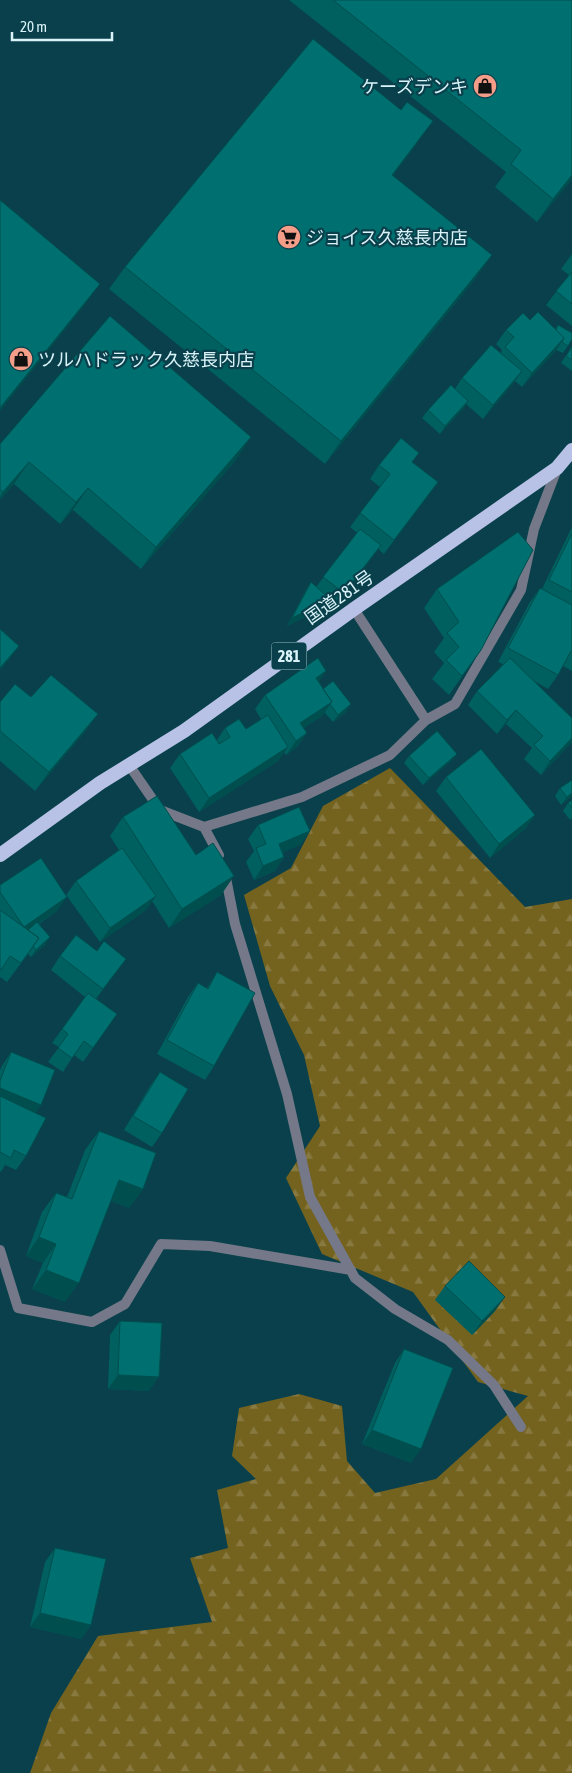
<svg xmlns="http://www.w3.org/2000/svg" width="572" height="1773" viewBox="0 0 572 1773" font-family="'Asap Condensed','Noto Sans JP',sans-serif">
  <defs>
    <pattern id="forest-firs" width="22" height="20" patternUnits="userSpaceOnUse" patternTransform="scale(1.25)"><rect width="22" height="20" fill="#74621f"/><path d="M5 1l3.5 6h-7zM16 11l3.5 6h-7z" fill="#877940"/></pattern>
  </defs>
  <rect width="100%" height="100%" fill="#09404b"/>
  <!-- forest -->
  <path fill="url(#forest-firs)" d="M390,768L525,907L572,899V1773H30L51,1713L98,1636L212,1622L190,1558L228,1548L217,1490L256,1479L232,1456L239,1408L299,1394L342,1406L347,1461L375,1493L436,1479L528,1396L478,1382L413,1292L322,1254L286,1178L320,1126L304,1055L270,986L244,895L291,868L323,806Z"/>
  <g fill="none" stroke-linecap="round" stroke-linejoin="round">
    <!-- minor -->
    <path stroke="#747888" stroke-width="10" d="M426,720L455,704L521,590L534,529L557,469
      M129,765L160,810L204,827L219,855
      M204,827L302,797L390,755L426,720L354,609
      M225,873L235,924L287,1094L310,1197L355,1278L395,1309L448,1340L494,1385L521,1427
      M0,1250L18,1308L92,1322L125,1304L161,1244L210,1246L351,1270"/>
    <!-- trunk -->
    <path stroke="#b8c2e6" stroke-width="14" d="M0,855L100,783L184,731L354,609L557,468L572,450"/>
  </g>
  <!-- wall -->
  <path fill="#005f5f" d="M289,0H572V179L537,222L495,187L506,172Z
    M417,143L393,175L476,278L325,464L109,289L125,267Z
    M572,254V326L546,305L569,275L561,269Z
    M530,320L555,329L558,325L568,346L563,353L556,350L522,387L515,381L483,419L466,404L463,409L440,434L422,418L428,410L455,389L462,378L501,353L502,350L496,344L506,330Z
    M572,346V371L561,363Z
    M0,444L236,460L141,569L73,510L60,524L14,484L0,500Z
    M412,462L438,482L428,496L384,554L378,549L335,607L328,602L325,607L287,626L306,590L311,582L316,587L357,533L350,527L380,487L370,479L379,465Z
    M572,527V671L563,666L558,675L548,689L534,681L572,742L541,775L524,759L532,748L506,724L497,734L468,705L477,691L503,664L498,662L530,602L540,588L542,589Z
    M437,589L481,650L449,695L432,679L444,663L434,652L444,638L424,608Z
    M319,682L323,689L346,712L333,722L324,712L322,716L304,728L307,733L297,747L286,755L284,752L278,761L199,812L170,768L180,754L217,740L225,728L246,729L261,719L255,709L265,695Z
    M31,697L98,714L84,733L35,791L0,761V702Z
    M457,754L451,761L423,785L404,763L409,756Z
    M446,777L535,815L525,829L490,858L436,791Z
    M560,788L572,796L561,805L555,796Z
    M572,800V818L570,820L563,811L568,803Z
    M123,817L221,895L169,928L152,901L146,910L100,942L66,895L76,881L119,850L110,836Z
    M258,825L310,831L300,845L283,852L284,857L275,871L254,880L246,862L254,851L248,839Z
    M0,885L57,911L39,924L45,945L31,957L28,954L7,982L0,977Z
    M97,951L126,959L96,999L117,1014L83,1062L74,1055L63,1072L48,1062L59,1047L52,1043L85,997L51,970L60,956Z
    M217,972L214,1066L205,1080L157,1054L188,997L198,983L207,988Z
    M11,1052L36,1113L26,1156L16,1170L5,1165L1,1172L0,1171V1070L2,1066Z
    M160,1072L162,1133L152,1147L124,1130L150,1086Z
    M99,1131L143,1189L129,1208L111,1201L65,1302L32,1289L43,1263L26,1256L42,1212L56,1193L67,1197L85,1150Z
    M445,1286L495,1311L472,1335L435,1300Z
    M120,1321L149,1391L108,1389L110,1335Z
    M404,1349L411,1463L362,1444L395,1363Z
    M55,1548L91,1625L81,1639L30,1627L45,1562Z"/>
  <!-- shaded-wall -->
  <path fill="#004e4e" d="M433,121L417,143L377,197L392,175Z
    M572,175V179L537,222L553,199Z
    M492,255L476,278L325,464L341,441Z
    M100,284L84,306L0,411V408Z
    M564,338L555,352L522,387L532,373Z
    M522,371L512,385L483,419L493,405Z
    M468,401L463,409L440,434L445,426Z
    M251,437L236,460L141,569L156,547Z
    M29,462L14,484L0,500V497L3,492Z
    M438,482L428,496L384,554L394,540Z
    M88,488L73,510L60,524L76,502Z
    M381,545L371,559L335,607L344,593Z
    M330,599L325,607L287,626L292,618Z
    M19,646L9,660L0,670V668Z
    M326,671L317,685L316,678Z
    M332,702L322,716L292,736L300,723Z
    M351,704L346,712L333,722L338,715Z
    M516,710L506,724L497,734L507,720Z
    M98,714L84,733L35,791L49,772Z
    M307,733L297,747L286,755L296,741Z
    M572,738V742L541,775L550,761Z
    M288,747L278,761L199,812L209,798Z
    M457,754L451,761L423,785L429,778Z
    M572,793V796L561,805L567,797Z
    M535,815L525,829L490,858L499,844Z
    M310,831L300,845L269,858L279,844Z
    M284,857L275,871L254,880L263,866Z
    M234,876L221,895L169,928L182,909Z
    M156,896L146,910L100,942L110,928Z
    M67,897L57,911L23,934L24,927Z
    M50,937L45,945L31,957L36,950Z
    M126,959L116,973L93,1003L103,989Z
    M0,1088L41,1105L32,1119L0,1106Z
    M119,1180L143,1189L129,1208L106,1199Z
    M39,1237L56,1244L43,1263L26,1256Z
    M46,1270L79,1283L65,1302L32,1289Z
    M505,1297L495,1311L472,1335L482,1321Z
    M118,1375L159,1377L149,1391L108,1389Z
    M372,1430L421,1449L411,1463L362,1444Z
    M40,1613L91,1625L81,1639L30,1627Z"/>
  <!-- building -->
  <path fill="#006f6f" stroke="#004e4e" d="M333,0H572V175L553,199L511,164L521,150Z
    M313,39L401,110L407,102L433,121L392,175L492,255L341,441L125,267Z
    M0,200L100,284L0,408Z
    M572,272V304L556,291Z
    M538,312L564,338L532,373L505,347L514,337L506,330L523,313L530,320Z
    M110,316L251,437L156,547L88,488L76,502L29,462L3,492L0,489V444Z
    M558,325L572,333V339L568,346L562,342L564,338L556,330Z
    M491,345L522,371L493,405L462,378Z
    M572,347V360L566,356Z
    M451,385L468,401L445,426L428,410Z
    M401,438L419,453L412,462L438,482L394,540L360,513L390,474L379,465Z
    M360,529L381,545L344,593L323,577Z
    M518,532L533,550L481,650L462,676L446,660L459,647L447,633L459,622L437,589Z
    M572,533V592L549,580Z
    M311,582L330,599L292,618Z
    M540,588L572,605V652L571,651L558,675L508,648Z
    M0,629L19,646L0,668Z
    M318,658L326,671L316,678L332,702L300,723L307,733L296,741L265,695Z
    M510,658L572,718V738L550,761L534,745L543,736L516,710L507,720L477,691Z
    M51,675L98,714L49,772L0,731V702L15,684L31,697Z
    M333,681L351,704L338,715L330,704L332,702L323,689Z
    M268,715L288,747L209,798L180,754L212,733L219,744L230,737L225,728L239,719L246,729Z
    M437,731L457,754L429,778L409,756Z
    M481,749L535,815L499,844L446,777Z
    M572,780V793L567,797L560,788Z
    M157,796L196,855L213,843L234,876L182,909L123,817Z
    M572,800V808L568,803Z
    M299,807L310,831L279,844L284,857L263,866L256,848L266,844L258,825Z
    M122,848L156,896L110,928L76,881Z
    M41,858L67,897L24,927L0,892V885Z
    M0,910L39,938L21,963L10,956L0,971Z
    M37,922L50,937L36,950L33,946L39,938L28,930Z
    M76,935L97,951L104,941L126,959L103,989L60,956Z
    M217,972L255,993L214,1066L167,1040L198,983L208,989Z
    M88,993L117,1014L93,1048L84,1041L72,1058L58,1048L68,1034L62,1029Z
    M11,1052L55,1070L41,1105L0,1088V1081Z
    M160,1072L188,1089L162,1133L133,1116Z
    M0,1096L46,1118L26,1156L14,1150L11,1158L0,1152Z
    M99,1131L156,1153L143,1189L119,1180L79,1283L46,1270L56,1244L39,1237L56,1193L72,1199Z
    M469,1261L505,1297L482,1321L445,1286Z
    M120,1321L162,1323L159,1377L118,1375Z
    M404,1349L453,1368L421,1449L372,1430Z
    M55,1548L106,1559L91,1625L40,1613Z"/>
  <!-- icons -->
  <defs>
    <g id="shop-disc" transform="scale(1.25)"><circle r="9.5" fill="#f49e89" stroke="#09404b"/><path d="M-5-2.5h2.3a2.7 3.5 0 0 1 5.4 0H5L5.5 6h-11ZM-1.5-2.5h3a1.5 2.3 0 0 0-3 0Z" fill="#111"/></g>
    <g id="supermarket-disc" transform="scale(1.25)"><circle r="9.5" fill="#f49e89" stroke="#09404b"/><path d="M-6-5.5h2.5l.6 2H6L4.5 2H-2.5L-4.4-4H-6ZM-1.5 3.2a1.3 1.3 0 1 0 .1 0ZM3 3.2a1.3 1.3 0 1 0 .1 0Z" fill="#111"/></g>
  </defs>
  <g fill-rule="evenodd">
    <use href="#shop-disc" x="485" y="86"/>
    <use href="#supermarket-disc" x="289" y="237"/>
    <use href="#shop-disc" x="21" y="359"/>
  </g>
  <g text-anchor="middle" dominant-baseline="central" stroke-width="4.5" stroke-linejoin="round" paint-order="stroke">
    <!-- shield labels -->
    <rect fill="#09404b" stroke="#9bbdc5" stroke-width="1" x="271.5" y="642.5" width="35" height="27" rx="4"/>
    <g font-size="16" font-weight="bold" fill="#d9f3f9">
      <text x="289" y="656">281</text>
    </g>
    <!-- poi labels -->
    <g font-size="18" fill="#d9f3f9" stroke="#09404b" text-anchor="start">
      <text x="468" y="86" text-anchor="end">ケーズデンキ</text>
      <text x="306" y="237">ジョイス久慈長内店</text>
      <text x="38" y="359">ツルハドラック久慈長内店</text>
    </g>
    <!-- street labels -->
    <g font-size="18" fill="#d9f3f9" stroke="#09404b">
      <text transform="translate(339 597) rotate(-35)">国道281号</text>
    </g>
  </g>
  <!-- scale -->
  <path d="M12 32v8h100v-8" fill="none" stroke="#d9f3f9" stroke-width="2.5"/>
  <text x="20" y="32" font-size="15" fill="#d9f3f9" stroke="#09404b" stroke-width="4" paint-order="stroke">20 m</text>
</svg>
